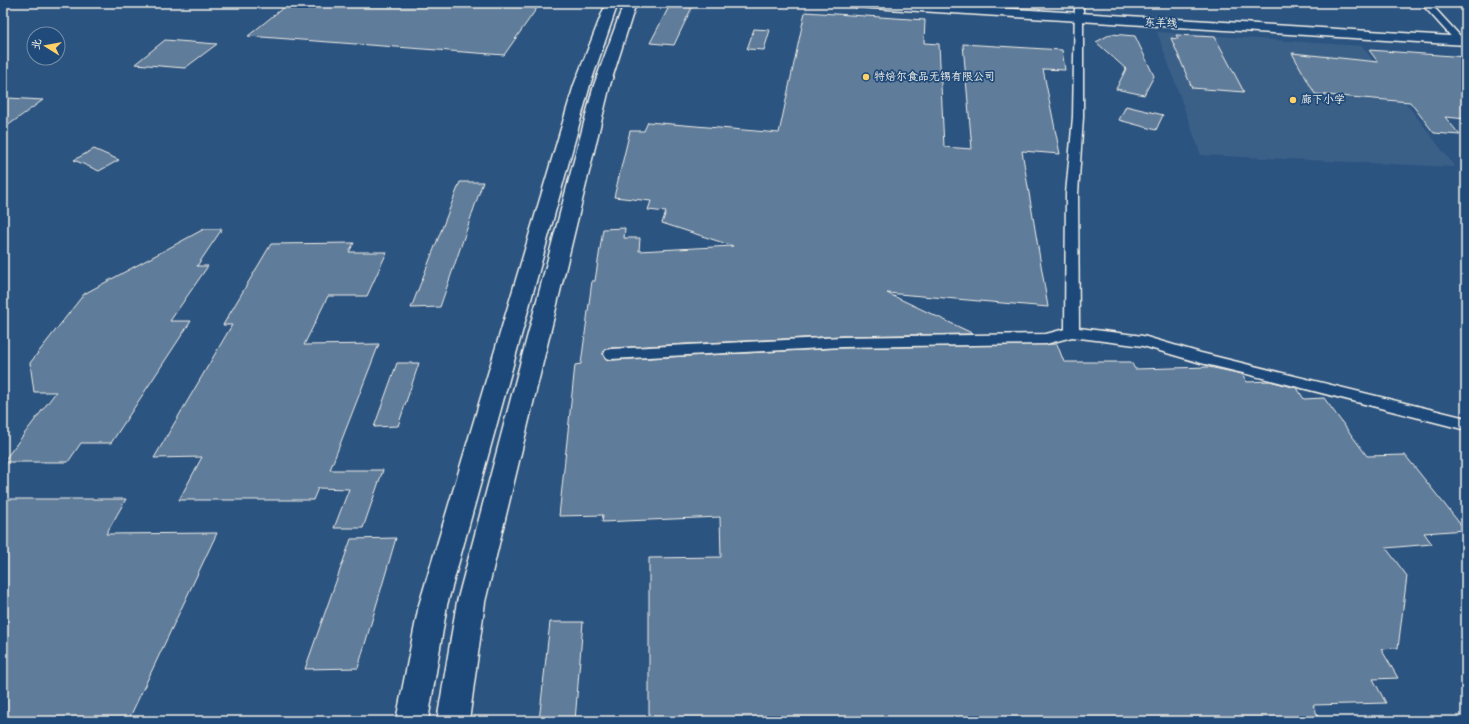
<svg xmlns="http://www.w3.org/2000/svg" width="1469" height="724" viewBox="0 0 1469 724" font-family="Kalam,'LXGW WenKai TC',sans-serif">
  <rect width="100%" height="100%" fill="#2c5481"/>
  <filter id="ink" filterUnits="userSpaceOnUse"><feTurbulence type="fractalNoise" baseFrequency=".025" numOctaves="2"/><feDisplacementMap in="SourceGraphic" scale="8" xChannelSelector="R" yChannelSelector="G"/><feConvolveMatrix kernelMatrix="1 2 1 2 8 2 1 2 1" color-interpolation-filters="sRGB"/></filter>
  <g filter="url(#ink)">
    <!-- built -->
    <path fill="#3b6088" d="M1157,32L1362,46L1455,167L1201,155Z"/>
    <!-- building -->
    <path fill="#5e7b9a" stroke="#f4f1e8" d="M289,3H456L537,8L504,55L248,36Z
      M671,3L693,5L674,45L650,43Z
      M805,12L925,20L924,43L939,44L944,147L972,149L963,44L1062,50L1065,70L1043,69L1060,154L1022,151L1048,307L887,293L974,334L842,336L611,348L605,349L603,353L605,359L611,360L842,348L1057,344L1064,362H1131L1135,369L1209,367L1242,374L1247,382L1270,381L1297,388L1304,399L1324,398L1367,456L1405,455L1465,530L1424,533L1432,544L1386,548L1407,576L1398,648L1381,649L1398,678L1373,679L1386,703L1313,705L1320,721H649V558L721,557L720,517L602,522L603,515L559,516L575,365L581,364L592,281H595L603,229L625,228L624,238H640L639,251L733,246L662,223L666,212L648,210L651,201L614,197L630,131H644L648,122L779,133Z
      M754,29L770,30L764,50L747,49Z
      M1111,34L1135,36L1154,76L1144,95L1116,89L1126,69L1096,42Z
      M1176,35L1215,37L1244,92L1192,88L1171,38L1178,39Z
      M165,40L217,44L185,68L135,64Z
      M1369,50L1466,57V119L1445,117L1460,135L1434,133L1410,102L1315,94L1292,53L1378,62Z
      M8,98L43,100L3,129V102Z
      M1126,106L1163,115L1156,130L1119,120Z
      M94,149L119,160L99,171L74,160Z
      M460,182H483L440,307L411,308Z
      M204,229H222L197,266H208L170,321H191L111,443H81L68,462H3L56,392H34L30,363L84,294Z
      M354,243L349,252H387L367,296H328L304,345L379,344L330,470H383L363,528H334L349,489L318,488L313,500H179L202,457L154,458L232,325H223L271,244Z
      M397,363H419L398,426L374,427Z
      M3,499H126L106,534L217,533L128,721H3Z
      M396,538L358,668L305,669L351,539Z
      M550,622H583L575,721H539Z"/>
    <g fill="none" stroke-linecap="round" stroke-linejoin="round">
      <!-- minor casing -->
      <g stroke="#f4f1e8" stroke-width="3">
        <path id="minor" d="M1075,3H1083V117L1078,194L1079,328L1143,336L1201,353L1466,418V430L1247,374L1201,363L1143,346L1072,337L1046,344L842,347L611,359L606,358L604,354L606,350L611,349L842,337L1046,334L1065,329L1066,194L1073,117Z
          M1421,3H1430L1463,39V43H1457Z"/>
      </g>
      <!-- secondary casing -->
      <g stroke="#f4f1e8" stroke-width="3">
        <path id="secondary" d="M850,3H919L1466,37V45L856,7Z"/>
      </g>
      <!-- primary casing -->
      <g stroke="#f4f1e8" stroke-width="3">
        <path id="primary" d="M606,3H618L590,85L447,605L428,721H396L419,605L574,85Z
          M624,3H636L610,85L485,602L469,721H437L457,602L594,85Z"/>
      </g>
      <!-- minor -->
      <use href="#minor" fill="#1f4a7a" fill-rule="evenodd"/>
      <!-- secondary -->
      <use href="#secondary" fill="#1f4a7a" fill-rule="evenodd"/>
      <!-- primary -->
      <use href="#primary" fill="#1f4a7a" fill-rule="evenodd"/>
    </g>
  </g>
  <!-- markers -->
  <g fill="#ffd166" stroke="#1f4a7a" stroke-width="1.5">
    <circle cx="866" cy="77" r="4"/>
    <circle cx="1293" cy="100" r="4"/>
  </g>
  <g text-anchor="middle" dominant-baseline="central" stroke-width="3.5" stroke-linejoin="round" paint-order="stroke">
    <!-- far-street labels -->
    <g font-size="11" fill="#f4f1e8" stroke="#1f4a7a">
      <text transform="translate(1161 23) rotate(3)">东羊线</text>
    </g>
    <!-- far-poi labels -->
    <g font-size="11" fill="#f4f1e8" stroke="#1f4a7a" text-anchor="start">
      <text x="874" y="77">特焙尔食品无锡有限公司</text>
      <text x="1301" y="100">廊下小学</text>
    </g>
  </g>
  <!-- margin -->
  <rect width="1469" height="724" fill="none" stroke="#1f4a7a" stroke-width="16"/>
  <rect x="8" y="8" width="1453" height="708" fill="none" stroke="#f4f1e8" stroke-width="1.5" filter="url(#ink)"/>
  <!-- north arrow -->
  <g transform="translate(46 46) rotate(281)"><circle r="19" fill="#1f4a7a" stroke="#748da6"/>
  <path d="M0-3L7 15L0 10L-7 15Z" fill="#ffd166"/>
  <text y="-6" font-size="11" font-weight="bold" text-anchor="middle" fill="#f4f1e8">北</text>
  </g>
</svg>
